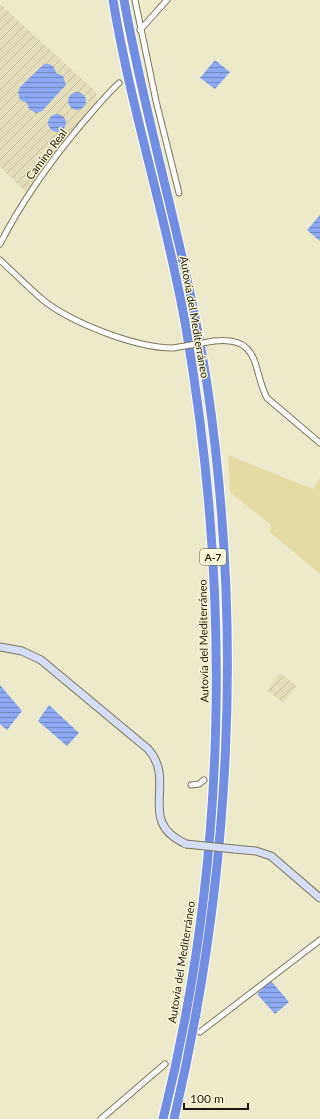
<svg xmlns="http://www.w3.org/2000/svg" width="320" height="1119" viewBox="0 0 320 1119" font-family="Lato,sans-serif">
  <defs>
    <pattern id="industrial-furrows" width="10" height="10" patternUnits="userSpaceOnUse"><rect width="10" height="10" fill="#e3deb9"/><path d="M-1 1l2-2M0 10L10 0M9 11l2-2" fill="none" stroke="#c2be9e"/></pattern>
    <pattern id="water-rules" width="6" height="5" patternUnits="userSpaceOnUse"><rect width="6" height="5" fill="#8ea9f4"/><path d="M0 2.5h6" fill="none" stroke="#7389c4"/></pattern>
  </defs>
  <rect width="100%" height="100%" fill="#ede9cb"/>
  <!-- industrial -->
  <path fill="url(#industrial-furrows)" d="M0,4L96,92L97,103L52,156L27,193L0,167Z
    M280,673L297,686L283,703L267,690Z"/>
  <!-- grass -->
  <path fill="#e4dca2" d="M228,455L313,489L320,478V574L270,532L271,525L230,492Z"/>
  <!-- water -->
  <path fill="url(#water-rules)" d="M215,60L230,72L215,89L200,78Z
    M44,64C51,63 55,67 56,73L63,76L66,85L42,111L36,113L29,109L27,103L20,100L18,92L20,87Z
    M68 101a9 9 0 1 1 18 0a9 9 0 1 1-18 0Z
    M48 123a9 9 0 1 1 18 0a9 9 0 1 1-18 0Z
    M320,215V241L307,230Z
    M0,685L22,711L7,730L0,724Z
    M49,705L79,733L67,746L38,721Z
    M272,982L289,1002L275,1014L257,994L268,983Z"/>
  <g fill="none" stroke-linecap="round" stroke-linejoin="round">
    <!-- minor casing -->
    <g stroke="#7c785d" stroke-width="7">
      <path id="minor" d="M135,0L156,101L179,193
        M140,30L167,0
        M0,244C22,201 49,163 80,126C93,111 105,96 119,83
        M0,260C14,273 28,287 43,300C72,323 136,348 173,348
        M214,341C262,336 252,370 267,398L320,443
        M191,785L199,784L204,780
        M200,1032L320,940
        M101,1119L165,1064"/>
    </g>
    <!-- secondary casing -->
    <g stroke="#7c785d" stroke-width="9">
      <path id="secondary" d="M0,647L22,651L41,660L148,749C178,782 135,821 186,844
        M234,849L256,851L271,856L320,898"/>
    </g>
    <!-- motorway casing -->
    <g stroke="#fff" stroke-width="11">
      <path id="motorway" d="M113,0C131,110 167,218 186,328C231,590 228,861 163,1119
        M124,0C147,129 187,254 207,384C243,629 231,878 174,1119"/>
    </g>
    <!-- minor -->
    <use href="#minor" stroke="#fff" stroke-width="5"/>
    <!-- secondary -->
    <use href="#secondary" stroke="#d5ddf7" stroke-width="7"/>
    <!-- motorway -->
    <use href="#motorway" stroke="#728ee3" stroke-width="9"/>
    <!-- minor-bridge casing -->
    <g stroke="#7c785d" stroke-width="7" stroke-linecap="butt">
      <path id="minor-bridge" d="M173,348L214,341"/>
    </g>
    <!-- secondary-bridge casing -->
    <g stroke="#7c785d" stroke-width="9" stroke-linecap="butt">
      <path id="secondary-bridge" d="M186,844L234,849"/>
    </g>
    <!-- minor-bridge -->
    <use href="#minor-bridge" stroke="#fff" stroke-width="5"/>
    <!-- secondary-bridge -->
    <use href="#secondary-bridge" stroke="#d5ddf7" stroke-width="7"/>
  </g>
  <g text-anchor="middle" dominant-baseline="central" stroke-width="3" stroke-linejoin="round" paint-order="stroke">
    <!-- shield labels -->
    <rect fill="#faf6d8" stroke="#5e5b4b" stroke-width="1" x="200" y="549" width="26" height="16" rx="3"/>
    <g font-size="10" font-weight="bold" fill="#1b190e">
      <text x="213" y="557">A-7</text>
    </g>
    <!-- street labels -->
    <g font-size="11" fill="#1b190e" stroke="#faf6d8">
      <text transform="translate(46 154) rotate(-53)">Camino Real</text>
      <text transform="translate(195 317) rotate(80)">Autovía del Mediterráneo</text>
      <text transform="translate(203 641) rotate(-91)">Autovía del Mediterráneo</text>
      <text transform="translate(181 962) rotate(-81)">Autovía del Mediterráneo</text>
    </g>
  </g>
  <!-- scale -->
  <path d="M184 1103v6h64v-6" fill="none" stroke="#1b190e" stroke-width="2"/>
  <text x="190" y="1103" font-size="12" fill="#1b190e" stroke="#faf6d8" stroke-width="3" paint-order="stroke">100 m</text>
</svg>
